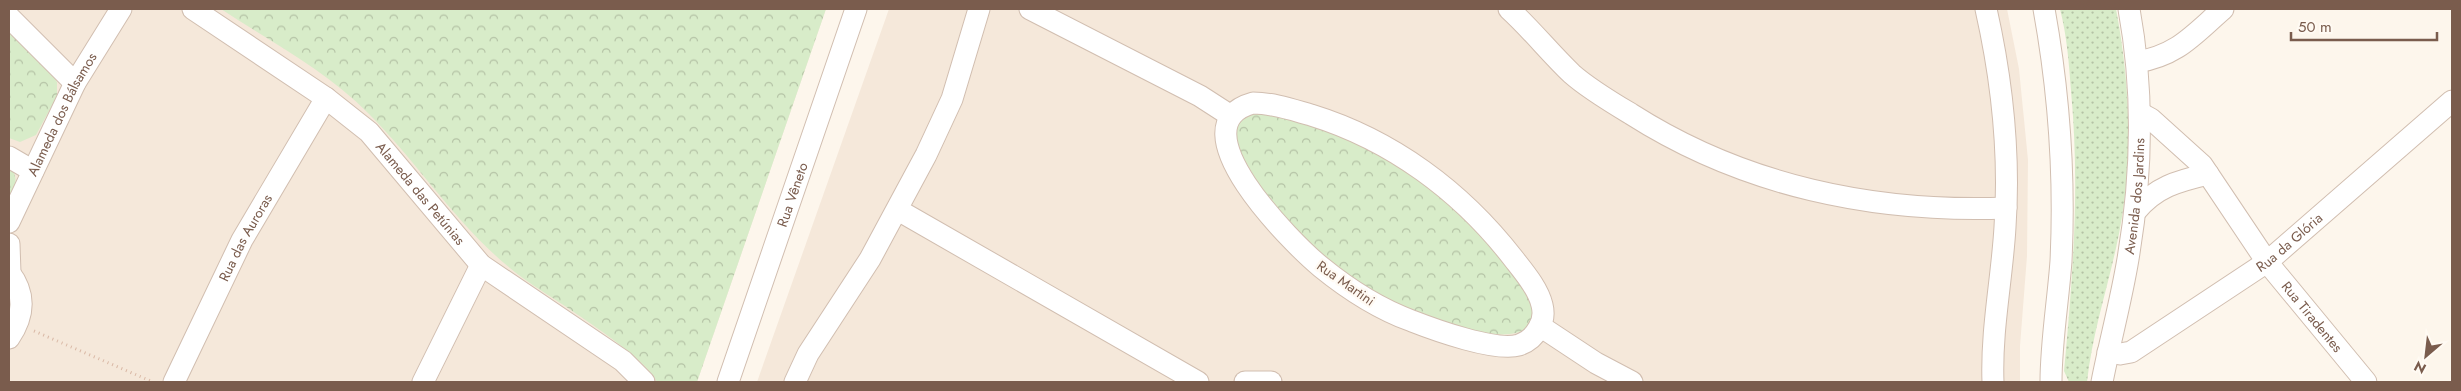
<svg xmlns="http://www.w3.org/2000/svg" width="2461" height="391" viewBox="0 0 2461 391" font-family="Jost,sans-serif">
  <defs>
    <pattern id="grass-dots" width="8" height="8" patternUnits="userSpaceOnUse" patternTransform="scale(1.25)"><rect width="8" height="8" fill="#d8ecc9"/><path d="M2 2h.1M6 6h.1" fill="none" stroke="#b4c2a5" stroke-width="1.8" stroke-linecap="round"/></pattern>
    <pattern id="forest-crowns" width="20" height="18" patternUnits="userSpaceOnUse" patternTransform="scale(1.25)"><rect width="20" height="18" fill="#d8ecc9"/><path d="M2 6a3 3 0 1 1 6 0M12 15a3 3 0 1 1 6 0" fill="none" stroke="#b4c2a5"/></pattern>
  </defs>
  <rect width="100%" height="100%" fill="#fdf6ec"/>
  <!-- residential -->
  <path fill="#f5e8da" d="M9,9H826L697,382H9Z
    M889,9H2007L2019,69L2028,160L2027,256L2020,346V382H757Z"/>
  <!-- grass -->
  <path fill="url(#grass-dots)" d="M2060,9H2116C2131,88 2134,169 2116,248C2106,293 2092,336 2087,382H2069L2064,371C2073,275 2080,188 2071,91C2069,64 2067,36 2060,9Z"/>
  <!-- forest -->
  <path fill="url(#forest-crowns)" d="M221,9H826L697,382H657C645,355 556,301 527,281C463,236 423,168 369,114C327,71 271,42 221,9Z
    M9,31L53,76L57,82V96L36,135L20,142L9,138Z
    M1255,113C1271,114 1288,119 1304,124C1386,147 1455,200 1506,266C1515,278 1533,298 1533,313C1531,357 1441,321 1419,313C1395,304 1371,291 1350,276C1308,246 1272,209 1247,164C1241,153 1232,141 1236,127C1239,120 1249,117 1255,113Z
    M9,165C20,178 15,186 9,201Z"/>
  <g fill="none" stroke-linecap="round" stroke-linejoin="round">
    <!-- minor casing -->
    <g stroke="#d1beb0" stroke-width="23">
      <g id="minor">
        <path id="s1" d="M193,9L326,98L369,132L481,265L623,361L644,382"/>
        <path d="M1030,9L1200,96L1231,116"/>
        <path d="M1509,9C1531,29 1550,53 1572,74C1589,89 1611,102 1631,114C1744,186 1874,213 2006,208"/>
        <path d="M1986,9C2002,80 2010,154 2005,227C2002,279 1991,330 1993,382"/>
        <path d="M2044,9C2059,92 2065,177 2061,261C2058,302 2051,342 2051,382"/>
        <path d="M9,17L75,83"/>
        <path d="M2137,62C2178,55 2193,35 2223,9"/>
        <path d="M1253,103C1273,103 1293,110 1311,115C1392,140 1461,191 1513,258C1523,271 1538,288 1542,305C1544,313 1543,322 1538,329C1534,337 1527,342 1519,345C1496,352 1435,330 1412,321C1379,309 1348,289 1321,267C1292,243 1173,125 1253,103Z"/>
        <path id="s2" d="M2140,113L2151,119L2202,165L2267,262L2366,382"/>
        <path d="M9,157L33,171"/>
        <path d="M898,210L1198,382"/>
        <path d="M2135,212C2155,187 2178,181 2208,174"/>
        <path id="s3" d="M9,222L75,83L121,9"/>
        <path d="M9,244L10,273"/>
        <path d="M9,272C26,294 24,316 9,338"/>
        <path d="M1540,326L1596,363L1632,382"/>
        <path id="s4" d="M2108,352L2120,354L2131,352L2267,262L2452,101"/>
        <path id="s5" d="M174,382L242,240L326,98"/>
        <path d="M423,382L481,265"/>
        <path id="s6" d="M728,382L856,9"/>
        <path d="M795,382L808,354L870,259L926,155L952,99L979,9"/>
        <path d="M1245,382H1271"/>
        <path id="s7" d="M2102,382C2110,341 2121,301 2128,259C2142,176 2144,91 2129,9"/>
      </g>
    </g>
    <!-- path -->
    <path stroke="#d9b8a5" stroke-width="3" stroke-dasharray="1 4" stroke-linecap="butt" d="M34,331L153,382"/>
    <!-- minor -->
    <use href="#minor" stroke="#fff" stroke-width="21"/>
  </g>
  <g text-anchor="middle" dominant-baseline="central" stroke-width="4.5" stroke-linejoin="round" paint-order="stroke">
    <!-- street labels -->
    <g font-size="14" fill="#7a5c4d" stroke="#fffaf3">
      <text stroke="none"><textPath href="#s3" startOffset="120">Alameda dos Bálsamos</textPath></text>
      <text stroke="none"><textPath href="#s1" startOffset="295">Alameda das Petúnias</textPath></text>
      <text stroke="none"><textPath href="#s6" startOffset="198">Rua Vêneto</textPath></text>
      <text stroke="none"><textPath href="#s7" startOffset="189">Avenida dos Jardins</textPath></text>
      <text stroke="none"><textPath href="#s5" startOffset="161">Rua das Auroras</textPath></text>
      <text stroke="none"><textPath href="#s4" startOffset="216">Rua da Glória</textPath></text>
      <text transform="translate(1346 283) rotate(35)">Rua Martini</text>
      <text stroke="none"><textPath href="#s2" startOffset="269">Rua Tiradentes</textPath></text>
    </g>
  </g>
  <!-- border -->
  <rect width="2461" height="391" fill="none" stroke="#7a5c4d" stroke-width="20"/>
  <!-- north arrow -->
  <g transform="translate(2426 356) rotate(208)" stroke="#fffaf3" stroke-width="4" paint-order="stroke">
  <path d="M0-4L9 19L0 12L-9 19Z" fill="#7a5c4d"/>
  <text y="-8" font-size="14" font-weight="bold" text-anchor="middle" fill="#7a5c4d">N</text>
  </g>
  <!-- scale -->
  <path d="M2291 32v8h146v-8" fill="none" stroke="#7a5c4d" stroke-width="2.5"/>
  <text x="2298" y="32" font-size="15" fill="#7a5c4d" stroke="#fffaf3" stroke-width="4" paint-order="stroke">50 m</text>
</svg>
